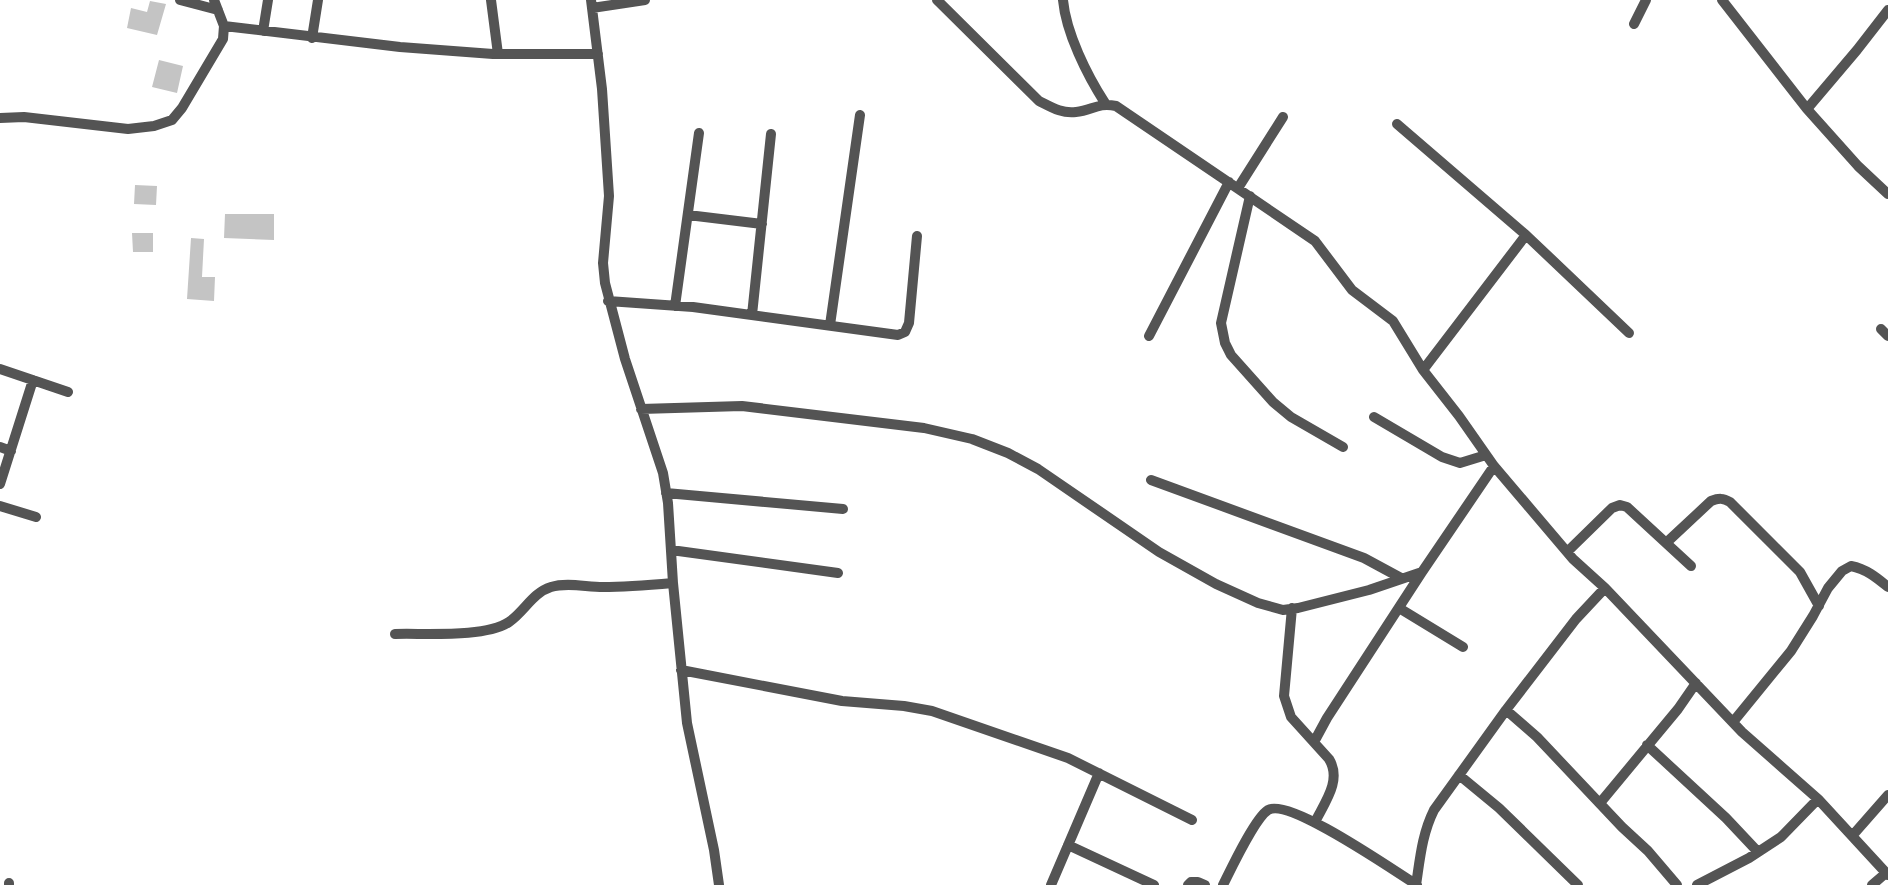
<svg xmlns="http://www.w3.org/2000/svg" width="1888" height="885" viewBox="0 0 1888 885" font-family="'Archivo Narrow',sans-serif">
  <rect width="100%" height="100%" fill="#fff"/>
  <!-- building -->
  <path fill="#c4c4c4" d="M150,1L166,4L157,35L127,28L131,8L147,12Z
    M159,60L183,66L177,93L152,87Z
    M135,185L157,186L156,205L134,204Z
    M225,214H274V240L224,238Z
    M132,233H153V252H133Z
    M191,238L204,239L202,277H215L214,301L187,299Z"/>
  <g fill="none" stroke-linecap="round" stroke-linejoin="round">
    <!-- minor -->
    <path stroke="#545454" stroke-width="10" d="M180,0L218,10
      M491,0L498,54
      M591,0L602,89L609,196L603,263L605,283L625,359L663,473L668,503L673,583L687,723L714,850L719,885
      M937,0L1039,101C1051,107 1062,114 1076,112C1092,111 1097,102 1116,106L1315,241L1352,290L1393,321L1423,370L1459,416L1494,466L1573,559L1605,588L1742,732L1818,799L1888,875
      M1063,0C1066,33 1087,75 1105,103
      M1722,0L1807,109
      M592,8L645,0
      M1888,10L1857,50L1807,109L1858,166L1888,194
      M1634,24L1646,0
      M224,26L400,47L493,54H598
      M263,31L268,0
      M312,38L318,0
      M0,118L24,117L128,129L154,126L172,120L182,108L223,39L224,26L214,0
      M1397,124L1526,235L1629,333
      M1238,188L1283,117
      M1250,196L1221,323L1225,343L1231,355L1273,402L1291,417L1343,447
      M688,215L762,224
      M608,301L693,307L898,335L905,332L909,323L917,236
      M675,306L699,133
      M752,315L771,134
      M830,325L860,115
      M1881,329L1888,336
      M1149,336L1229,182
      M0,369L68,392
      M1423,370L1526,235
      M641,409L742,406L924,428L972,439L1008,453L1038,469L1159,552L1216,584L1258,603L1283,610L1298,608L1369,590L1422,572
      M1374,417L1442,457L1460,463L1486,455
      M0,447L11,451
      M1151,480L1364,558L1401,578
      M0,484L33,380
      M666,493L843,509
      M0,506L36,517
      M1666,543L1711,501C1719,498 1723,498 1730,502L1800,572L1819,606
      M671,550L838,573
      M1567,552L1612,508L1620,505L1627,507L1691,566
      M1292,608L1284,696L1291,717L1329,759C1342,780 1325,802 1315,822
      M1399,608L1463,647
      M395,634C425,633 485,638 509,622C525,611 532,593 551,587C567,582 586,587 603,587C626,587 650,585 673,583
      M681,670L842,701L904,706L932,711L1068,758L1192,820
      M1506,710L1537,737L1622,827L1648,851L1677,885
      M1733,722L1791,651L1813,616L1828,588L1842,571L1851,566C1866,569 1876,577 1888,587
      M1314,742L1327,718L1422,572L1494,466
      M1647,745L1726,818L1758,852
      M1459,775L1499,808L1578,885
      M1600,803L1678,709L1696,683
      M1852,836L1888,795
      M1068,845L1154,885
      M9,885V883
      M1051,885L1099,773
      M1188,885L1191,882H1198L1205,885
      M1223,885C1231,869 1255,818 1268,810C1289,797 1394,871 1417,885
      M1416,885C1420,859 1422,834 1434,810L1506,710L1576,619L1605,588
      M1697,885L1749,858L1781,837L1818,799
      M1872,885L1886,873"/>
  </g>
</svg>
